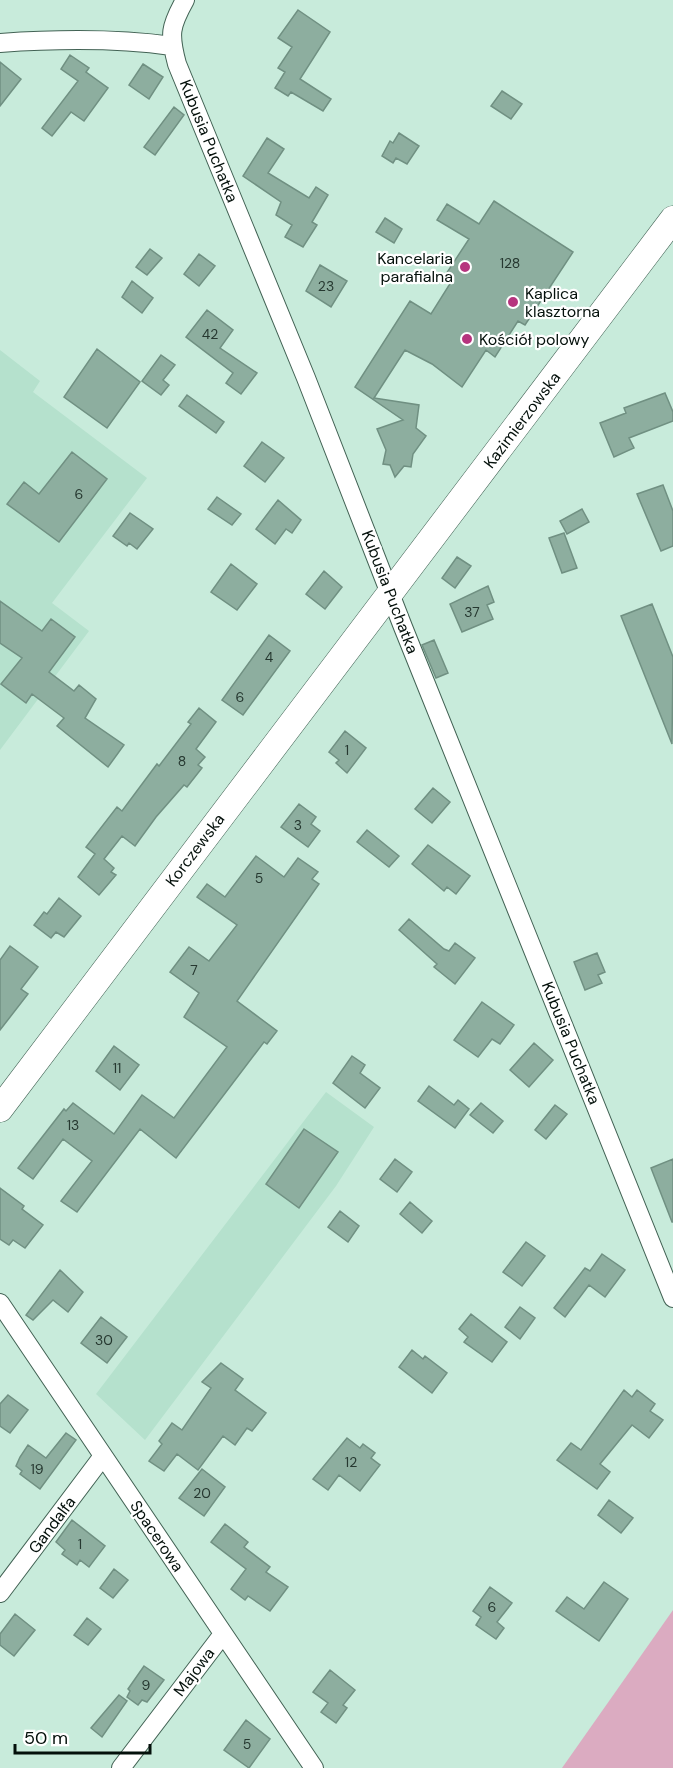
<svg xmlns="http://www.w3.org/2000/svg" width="673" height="1768" viewBox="0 0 673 1768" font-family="'DM Sans',sans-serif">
  <rect width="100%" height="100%" fill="#c8ebdb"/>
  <!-- built -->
  <path fill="#b5e1cd" d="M0,350L40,381L33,392L147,478L52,603L89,631L0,750Z
    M326,1092L374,1127L336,1186L145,1440L96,1394Z"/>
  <!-- green -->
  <path fill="#dbabc1" d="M673,1610V1768H562Z"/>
  <!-- building -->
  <path fill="#8dae9f" stroke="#709082" stroke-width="1.5" d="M298,10L330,32L300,79L331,99L323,111L291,92L288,96L275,88L285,72L278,68L292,47L278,38Z
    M70,55L89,68L86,72L108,88L84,121L71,112L52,136L42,128L78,81L61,69Z
    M0,62L21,79L0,106Z
    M143,64L163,77L149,99L129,85Z
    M502,91L522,104L511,119L491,106Z
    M174,107L184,115L155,155L144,147Z
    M399,133L419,146L407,164L396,158L393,163L382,156L390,141L393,143Z
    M267,138L284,149L268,173L309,198L316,187L328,195L312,222L317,225L303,247L285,237L292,225L276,215L281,202L243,176Z
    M494,201L573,252L525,325L518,321L495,357L486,350L462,387L432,364L405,350L374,398L419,405L416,428L426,436L413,454L411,467L404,466L395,477L390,465L383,464L386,450L377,429L403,420L355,387L410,301L431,314L453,279L446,274L469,239L437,220L447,204L479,224Z
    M385,218L402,229L394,243L376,232Z
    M150,249L162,258L147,275L136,267Z
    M199,254L215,266L199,286L184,274Z
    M320,265L347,281L331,307L306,291Z
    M132,281L153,298L142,313L122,297Z
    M207,310L233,330L220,348L257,373L241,394L226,383L233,373L186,337Z
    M97,349L140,382L107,428L64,397Z
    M161,355L175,365L163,380L169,385L161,395L142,381Z
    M665,393L673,412V421L629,438L634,448L614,457L600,423L626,413L624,408Z
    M187,395L224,422L216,433L179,406Z
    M262,442L284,458L265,482L244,466Z
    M72,452L107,479L59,542L7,504L24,482L39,494Z
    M663,485L673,511V546L661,551L637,494Z
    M217,497L241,514L232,525L208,509Z
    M278,500L301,520L292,533L286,529L275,544L256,529Z
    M582,509L589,522L567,534L560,521Z
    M130,513L153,529L137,549L129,543L127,546L113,536Z
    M564,533L577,568L562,573L549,538Z
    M457,557L471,566L455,588L442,578Z
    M231,564L257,584L237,610L211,592Z
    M324,571L342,587L325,609L306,594Z
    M488,586L494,602L487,605L493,619L462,632L450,604Z
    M0,601L42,631L51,619L75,637L49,672L74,691L79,685L96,699L85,718L124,745L108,767L57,726L64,718L32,694L26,703L1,684L22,658L0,643Z
    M652,604L673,657L672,744L621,616Z
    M269,635L290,651L243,715L222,700Z
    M434,640L448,673L436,678L422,645Z
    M199,708L216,722L196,749L205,757L198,765L202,768L187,787L184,785L156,817L135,846L122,836L104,859L114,868L111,872L116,875L99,895L78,877L95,854L86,847L117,807L122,811L157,764L159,766L191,724L188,722Z
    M345,731L366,748L347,773L336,763L339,760L329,752Z
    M433,788L450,802L432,823L415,809Z
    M299,804L316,817L311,824L320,831L308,847L281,827Z
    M367,830L399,856L389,867L357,842Z
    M428,845L470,876L456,894L447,887L444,891L412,864Z
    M256,856L284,877L298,858L318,872L312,879L319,884L237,1001L277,1031L267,1044L264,1042L176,1158L140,1129L77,1212L61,1201L92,1161L63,1139L33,1179L18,1168L64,1109L66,1111L73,1103L114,1134L142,1095L174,1118L227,1047L184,1017L199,993L170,972L189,947L209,961L237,925L197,897L207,884L225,897Z
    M59,898L81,916L64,937L56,932L51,938L34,925L44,912L47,914Z
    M409,919L444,949L449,951L455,943L475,958L455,984L434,967L437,964L399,930Z
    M10,946L38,967L21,989L28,994L0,1030V960Z
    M597,953L605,972L598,975L602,983L585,990L574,962Z
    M482,1002L514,1025L500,1044L492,1039L478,1057L454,1040Z
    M534,1043L553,1060L529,1087L510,1070Z
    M114,1046L139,1065L120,1090L96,1071Z
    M352,1056L365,1065L360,1073L380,1088L365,1108L333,1083Z
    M429,1086L454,1105L458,1100L469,1109L455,1128L418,1101Z
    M481,1103L503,1121L493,1133L470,1115Z
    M555,1105L567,1114L546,1139L535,1130Z
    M304,1129L338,1152L299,1208L266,1184Z
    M395,1159L412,1172L397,1192L380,1179Z
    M673,1159V1222H672L651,1168Z
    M0,1188L24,1206L22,1209L43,1225L25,1248L13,1240L9,1245L0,1239Z
    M410,1202L432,1221L422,1233L400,1214Z
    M340,1211L359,1226L348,1242L328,1227Z
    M526,1242L545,1256L522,1286L503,1272Z
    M602,1254L625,1270L605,1297L589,1285L565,1317L554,1308L585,1268L590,1271Z
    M60,1270L83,1292L68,1312L53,1300L33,1320L26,1315Z
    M520,1307L535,1318L520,1339L505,1327Z
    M471,1314L507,1342L492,1362L464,1342L468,1337L459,1329Z
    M101,1317L127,1337L107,1363L81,1343Z
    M412,1350L423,1359L425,1356L447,1373L432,1393L399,1367Z
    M221,1363L243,1379L235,1390L266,1413L252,1431L247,1428L235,1445L223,1436L198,1470L177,1454L164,1471L149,1461L162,1444L159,1441L172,1423L182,1430L211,1388L202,1382Z
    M624,1390L632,1397L637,1390L655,1404L650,1411L663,1420L649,1438L632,1425L600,1464L610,1472L597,1489L557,1460L571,1443L581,1450Z
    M8,1395L28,1410L10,1433L0,1426V1404Z
    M66,1433L76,1440L40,1489L20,1474L22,1471L16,1466L20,1457L28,1445L46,1458Z
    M347,1438L360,1448L363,1444L375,1453L371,1458L380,1465L360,1491L339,1475L328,1490L313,1479Z
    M202,1469L225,1487L204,1516L179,1498Z
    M609,1500L633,1518L621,1533L598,1515Z
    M72,1520L105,1546L89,1567L80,1560L77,1565L62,1554L65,1550L56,1542Z
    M225,1524L248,1542L244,1547L270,1567L266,1572L288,1587L270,1611L248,1596L245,1600L231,1589L246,1569L211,1542Z
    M114,1569L128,1580L113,1598L100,1588Z
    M604,1582L628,1599L599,1641L556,1611L567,1597L584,1609Z
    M490,1587L512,1603L497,1622L504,1628L496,1639L476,1625L481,1617L473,1611Z
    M15,1614L35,1630L14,1656L0,1645V1634Z
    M87,1618L101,1629L88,1645L74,1635Z
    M144,1666L164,1680L147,1702L142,1700L138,1705L127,1697L130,1691L128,1689Z
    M330,1670L355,1690L343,1705L347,1708L336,1723L321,1712L328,1703L313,1692Z
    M119,1695L127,1701L102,1737L91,1728Z
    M246,1720L270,1739L249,1768L224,1750Z"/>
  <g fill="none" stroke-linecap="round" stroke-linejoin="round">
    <!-- street casing -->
    <g stroke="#426254" stroke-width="20">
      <path id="street" d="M185,0C170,27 169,34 177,64L306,378L403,627L673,1298
        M0,43C57,39 115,38 172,46
        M0,1303L314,1768
        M0,1593L103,1456
        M121,1768L223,1634"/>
    </g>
    <!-- secondary casing -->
    <g stroke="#426254" stroke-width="27">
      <path id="secondary" d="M0,1109L673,219"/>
    </g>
    <!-- street -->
    <use href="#street" stroke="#fff" stroke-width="18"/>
    <!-- secondary -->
    <use href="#secondary" stroke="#fff" stroke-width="26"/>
  </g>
  <!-- markers -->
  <g fill="#b6347e" stroke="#fff" stroke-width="2">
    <circle cx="465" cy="267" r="6"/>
    <circle cx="513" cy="302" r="6"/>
    <circle cx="467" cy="339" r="6"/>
  </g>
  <g text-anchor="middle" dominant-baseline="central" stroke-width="4.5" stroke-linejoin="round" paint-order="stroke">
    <!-- number labels -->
    <g font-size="14" fill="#263830">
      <text x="510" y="263">128</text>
      <text x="326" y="286">23</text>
      <text x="210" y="334">42</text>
      <text x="79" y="494">6</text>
      <text x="472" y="612">37</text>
      <text x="269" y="657">4</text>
      <text x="240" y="697">6</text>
      <text x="347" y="750">1</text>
      <text x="182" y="761">8</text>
      <text x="298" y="825">3</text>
      <text x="259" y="878">5</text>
      <text x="194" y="970">7</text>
      <text x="117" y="1068">11</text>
      <text x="73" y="1125">13</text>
      <text x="104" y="1340">30</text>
      <text x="351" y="1462">12</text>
      <text x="37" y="1469">19</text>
      <text x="202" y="1493">20</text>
      <text x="80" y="1544">1</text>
      <text x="492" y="1607">6</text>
      <text x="146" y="1685">9</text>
      <text x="247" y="1744">5</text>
    </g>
    <!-- street labels -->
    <g font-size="16" fill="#04100b" stroke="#fff">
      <text transform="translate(209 141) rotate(68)">Kubusia Puchatka</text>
      <text transform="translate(522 420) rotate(-53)">Kazimierzowska</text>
      <text transform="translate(390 592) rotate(69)">Kubusia Puchatka</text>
      <text transform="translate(195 850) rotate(-53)">Korczewska</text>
      <text transform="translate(571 1043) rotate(68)">Kubusia Puchatka</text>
      <text transform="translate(52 1525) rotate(-53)">Gandalfa</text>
      <text transform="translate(157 1536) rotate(56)">Spacerowa</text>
      <text transform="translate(194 1672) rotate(-53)">Majowa</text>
    </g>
    <!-- poi labels -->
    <g font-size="16" fill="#04100b" stroke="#fff" text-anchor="start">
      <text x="453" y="258" text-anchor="end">Kancelaria<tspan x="453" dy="18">parafialna</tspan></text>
      <text x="525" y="293">Kaplica<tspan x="525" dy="18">klasztorna</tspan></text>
      <text x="479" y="339">Kościół polowy</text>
    </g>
  </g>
  <!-- scale -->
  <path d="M15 1744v9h135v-9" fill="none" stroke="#04100b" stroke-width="3"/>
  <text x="24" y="1744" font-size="18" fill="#04100b" stroke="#ffffff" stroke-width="4.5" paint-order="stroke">50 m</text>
</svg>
